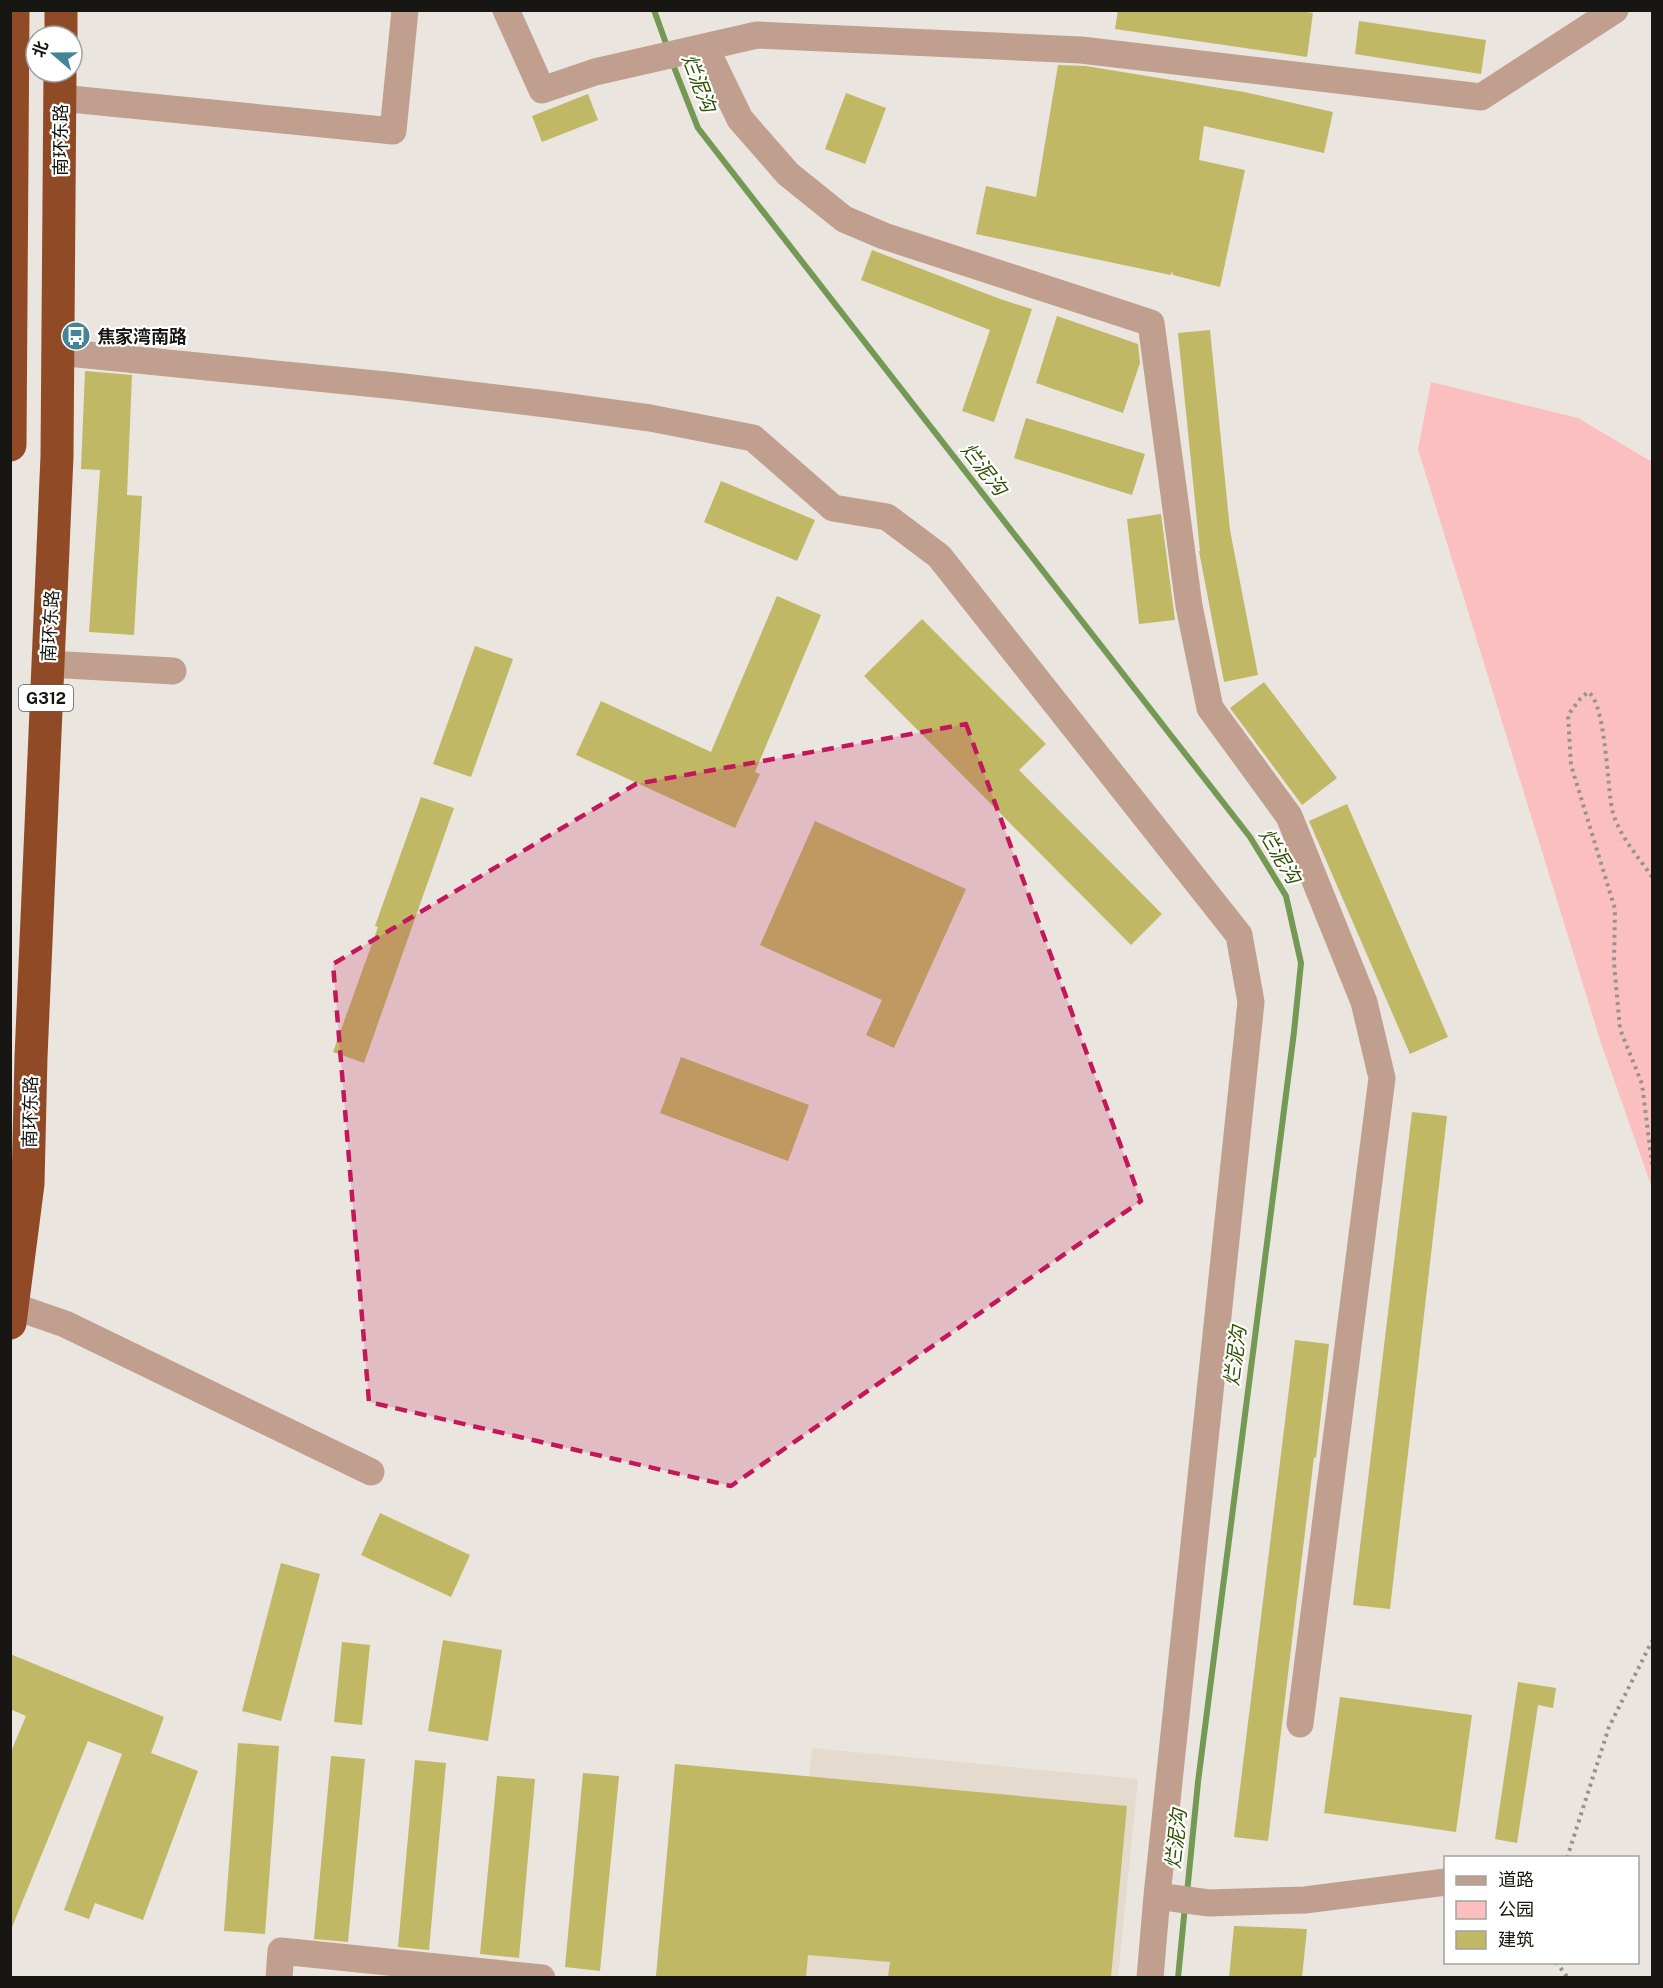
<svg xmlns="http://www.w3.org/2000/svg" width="1663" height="1988" viewBox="0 0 1663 1988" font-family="'Public Sans','Noto Sans SC',sans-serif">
  <rect width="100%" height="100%" fill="#eae5de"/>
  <!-- built -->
  <path fill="#e4dacd" d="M812,1748L1138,1779L1118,1977L789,1978Z"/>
  <!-- green -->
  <path fill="#fcbfbf" d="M1431,382L1578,418L1652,462V1188L1601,1043L1418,449Z"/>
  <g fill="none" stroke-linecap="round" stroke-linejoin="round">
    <!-- stream -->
    <path stroke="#739954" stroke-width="6" d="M654,10L668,49
      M672,62L698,128L1250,837L1286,896L1301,963L1294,1032L1198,1782L1187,1893
      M1178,1978L1185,1906"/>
  </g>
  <!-- building -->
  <path fill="#c0b865" d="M1118,10H1295L1313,13L1307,57L1115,29Z
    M1359,21L1486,40L1481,74L1355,54Z
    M1058,65L1086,66L1244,92L1333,112L1324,153L1204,126L1199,160L1245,170L1220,287L1173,275L1172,271L1171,275L976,234L986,186L1036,197Z
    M846,93L886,108L865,164L825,149Z
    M588,94L598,120L542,142L532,116Z
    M872,250L1000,299L1032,309L994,422L962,411L990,330L861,280Z
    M1057,316L1138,344L1140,363L1123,413L1036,383Z
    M1210,330L1230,530L1258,675L1224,682L1199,551H1200L1178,333Z
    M85,371L132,375L127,495L142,496L134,635L89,632L100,470L81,469Z
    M1026,418L1145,454L1132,495L1014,458Z
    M721,481L815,520L797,561L704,522Z
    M1161,514L1175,620L1139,624L1127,519Z
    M777,596L821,615L755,772L760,774L735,828L576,755L601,701L711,752Z
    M922,619L1046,744L1019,770L1162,914L1131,945L864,676Z
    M475,646L513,659L471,777L433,764Z
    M1264,682L1337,778L1302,805L1230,708Z
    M421,797L454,808L364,1063L333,1052L378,927L375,926Z
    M1347,804L1448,1037L1410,1054L1309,821Z
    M815,821L966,889L894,1048L866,1035L882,1000L760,945Z
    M681,1057L809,1105L788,1161L660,1113Z
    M1412,1112L1447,1116L1390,1609L1353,1605Z
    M1295,1340L1329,1344L1316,1458L1314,1457L1268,1841L1234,1837Z
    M380,1513L470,1555L451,1597L361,1555Z
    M281,1563L320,1574L281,1721L242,1711Z
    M443,1640L502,1650L488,1741L428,1731Z
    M342,1642L370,1645L362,1725L334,1722Z
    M10,1654L164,1717L151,1753L198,1771L143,1920L95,1903L89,1919L64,1910L122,1754L88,1741L10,1932V1754L26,1716L10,1709Z
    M1518,1682L1556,1688L1553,1708L1538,1705L1517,1843L1495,1839Z
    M1340,1697L1472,1715L1456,1832L1324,1813Z
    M238,1743L279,1746L265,1934L224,1931Z
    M331,1756L365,1759L348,1942L314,1939Z
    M415,1760L446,1763L429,1950L398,1947Z
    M675,1764L1127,1806L1111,1977H888L890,1962L808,1955L806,1977H675L656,1976Z
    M583,1773L619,1776L600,1971L565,1967Z
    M497,1776L535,1779L519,1958L480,1954Z
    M1234,1926L1307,1929L1302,1977H1229Z"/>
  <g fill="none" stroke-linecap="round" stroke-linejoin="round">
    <!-- path -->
    <path stroke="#96938e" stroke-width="4" stroke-dasharray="3 4.5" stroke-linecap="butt" d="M1652,877C1638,856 1618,835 1612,809C1607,786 1606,703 1588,692L1580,699L1568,715L1571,765L1615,909L1614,963L1620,1029L1642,1084L1652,1164
      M1567,1858L1609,1727L1652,1641
      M1556,1962L1568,1978"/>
    <!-- minor -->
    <path stroke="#c19f8e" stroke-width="27" d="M506,10L542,90L595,72L757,35L1081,50L1481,97L1615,10
      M705,47L740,119L788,174L844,219L884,236L1151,323L1189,606L1210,708L1289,816L1364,1002L1382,1078L1300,1724
      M60,98L393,131L405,10
      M58,352L396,386L555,405L650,418L753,438L833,508L887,517L939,556L1239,935L1251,1002L1157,1896L1150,1978
      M48,664L173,671
      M13,1306L65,1324L371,1472
      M1157,1896L1209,1903L1305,1900L1446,1882
      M279,1978L281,1951L542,1978"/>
    <!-- highway -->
    <path stroke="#904b26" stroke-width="33" d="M61,36V10
      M10,445L13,10
      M10,1323L28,1184L31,1057L57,456L60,72"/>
  </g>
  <!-- marked area -->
  <path fill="#c2185b" fill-opacity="0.2" stroke="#c2185b" stroke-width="4.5" stroke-dasharray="12 8" stroke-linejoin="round" d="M966,724L1141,1201L731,1486L369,1402L333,964L636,784Z"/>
  <!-- icons -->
  <defs>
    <g id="bus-disc" transform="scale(1.5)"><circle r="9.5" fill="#438596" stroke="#fff"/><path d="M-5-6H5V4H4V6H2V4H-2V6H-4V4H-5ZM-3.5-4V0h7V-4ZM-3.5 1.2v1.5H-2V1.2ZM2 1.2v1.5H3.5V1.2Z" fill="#fff"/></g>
  </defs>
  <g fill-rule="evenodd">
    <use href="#bus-disc" x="76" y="336"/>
  </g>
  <g text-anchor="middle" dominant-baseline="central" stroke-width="4.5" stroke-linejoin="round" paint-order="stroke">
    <!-- shield labels -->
    <rect fill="#fff" stroke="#5d5c5a" stroke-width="1.5" x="19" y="685" width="54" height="26" rx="4.5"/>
    <g font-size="16" font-weight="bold" fill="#171613">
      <text x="46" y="698">G312</text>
    </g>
    <!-- street labels -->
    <g font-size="18" fill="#171613" stroke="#fff">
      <text transform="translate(60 140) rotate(-90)">南环东路</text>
      <text transform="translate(50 626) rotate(-87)">南环东路</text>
      <text transform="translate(30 1112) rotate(-89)">南环东路</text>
    </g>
    <!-- poi labels -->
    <g font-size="18" font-weight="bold" fill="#171613" stroke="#fff" text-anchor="start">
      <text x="97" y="336">焦家湾南路</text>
    </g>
    <!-- water labels -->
    <g font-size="20" font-style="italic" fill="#2e5101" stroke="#fff">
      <text transform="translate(699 83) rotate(69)">烂泥沟</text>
      <text transform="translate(984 469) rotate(52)">烂泥沟</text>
      <text transform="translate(1280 856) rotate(59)">烂泥沟</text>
      <text transform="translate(1235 1356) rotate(-83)">烂泥沟</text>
      <text transform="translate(1176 1839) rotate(-84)">烂泥沟</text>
    </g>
  </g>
  <!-- border -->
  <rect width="1663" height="1988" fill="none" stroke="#171613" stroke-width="24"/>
  <!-- legend -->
  <rect x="1444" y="1856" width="195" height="108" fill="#ffffff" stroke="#a2a2a1" stroke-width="1.5"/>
  <rect x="1456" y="1876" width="30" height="9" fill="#c19f8e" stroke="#a2a2a1" stroke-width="1.5"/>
  <text x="1498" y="1886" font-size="18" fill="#171613">道路</text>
  <rect x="1456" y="1901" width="30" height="18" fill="#fcbfbf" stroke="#a2a2a1" stroke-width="1.5"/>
  <text x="1498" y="1916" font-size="18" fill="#171613">公园</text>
  <rect x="1456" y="1931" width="30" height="18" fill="#c0b865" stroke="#a2a2a1" stroke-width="1.5"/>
  <text x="1498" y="1946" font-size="18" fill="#171613">建筑</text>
  <!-- north arrow -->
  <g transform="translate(54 54) rotate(290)"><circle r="28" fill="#ffffff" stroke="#a2a2a1" stroke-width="1.5"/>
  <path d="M0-4.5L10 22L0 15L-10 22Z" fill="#438596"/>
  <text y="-9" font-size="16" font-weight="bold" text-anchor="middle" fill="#171613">北</text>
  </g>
</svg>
